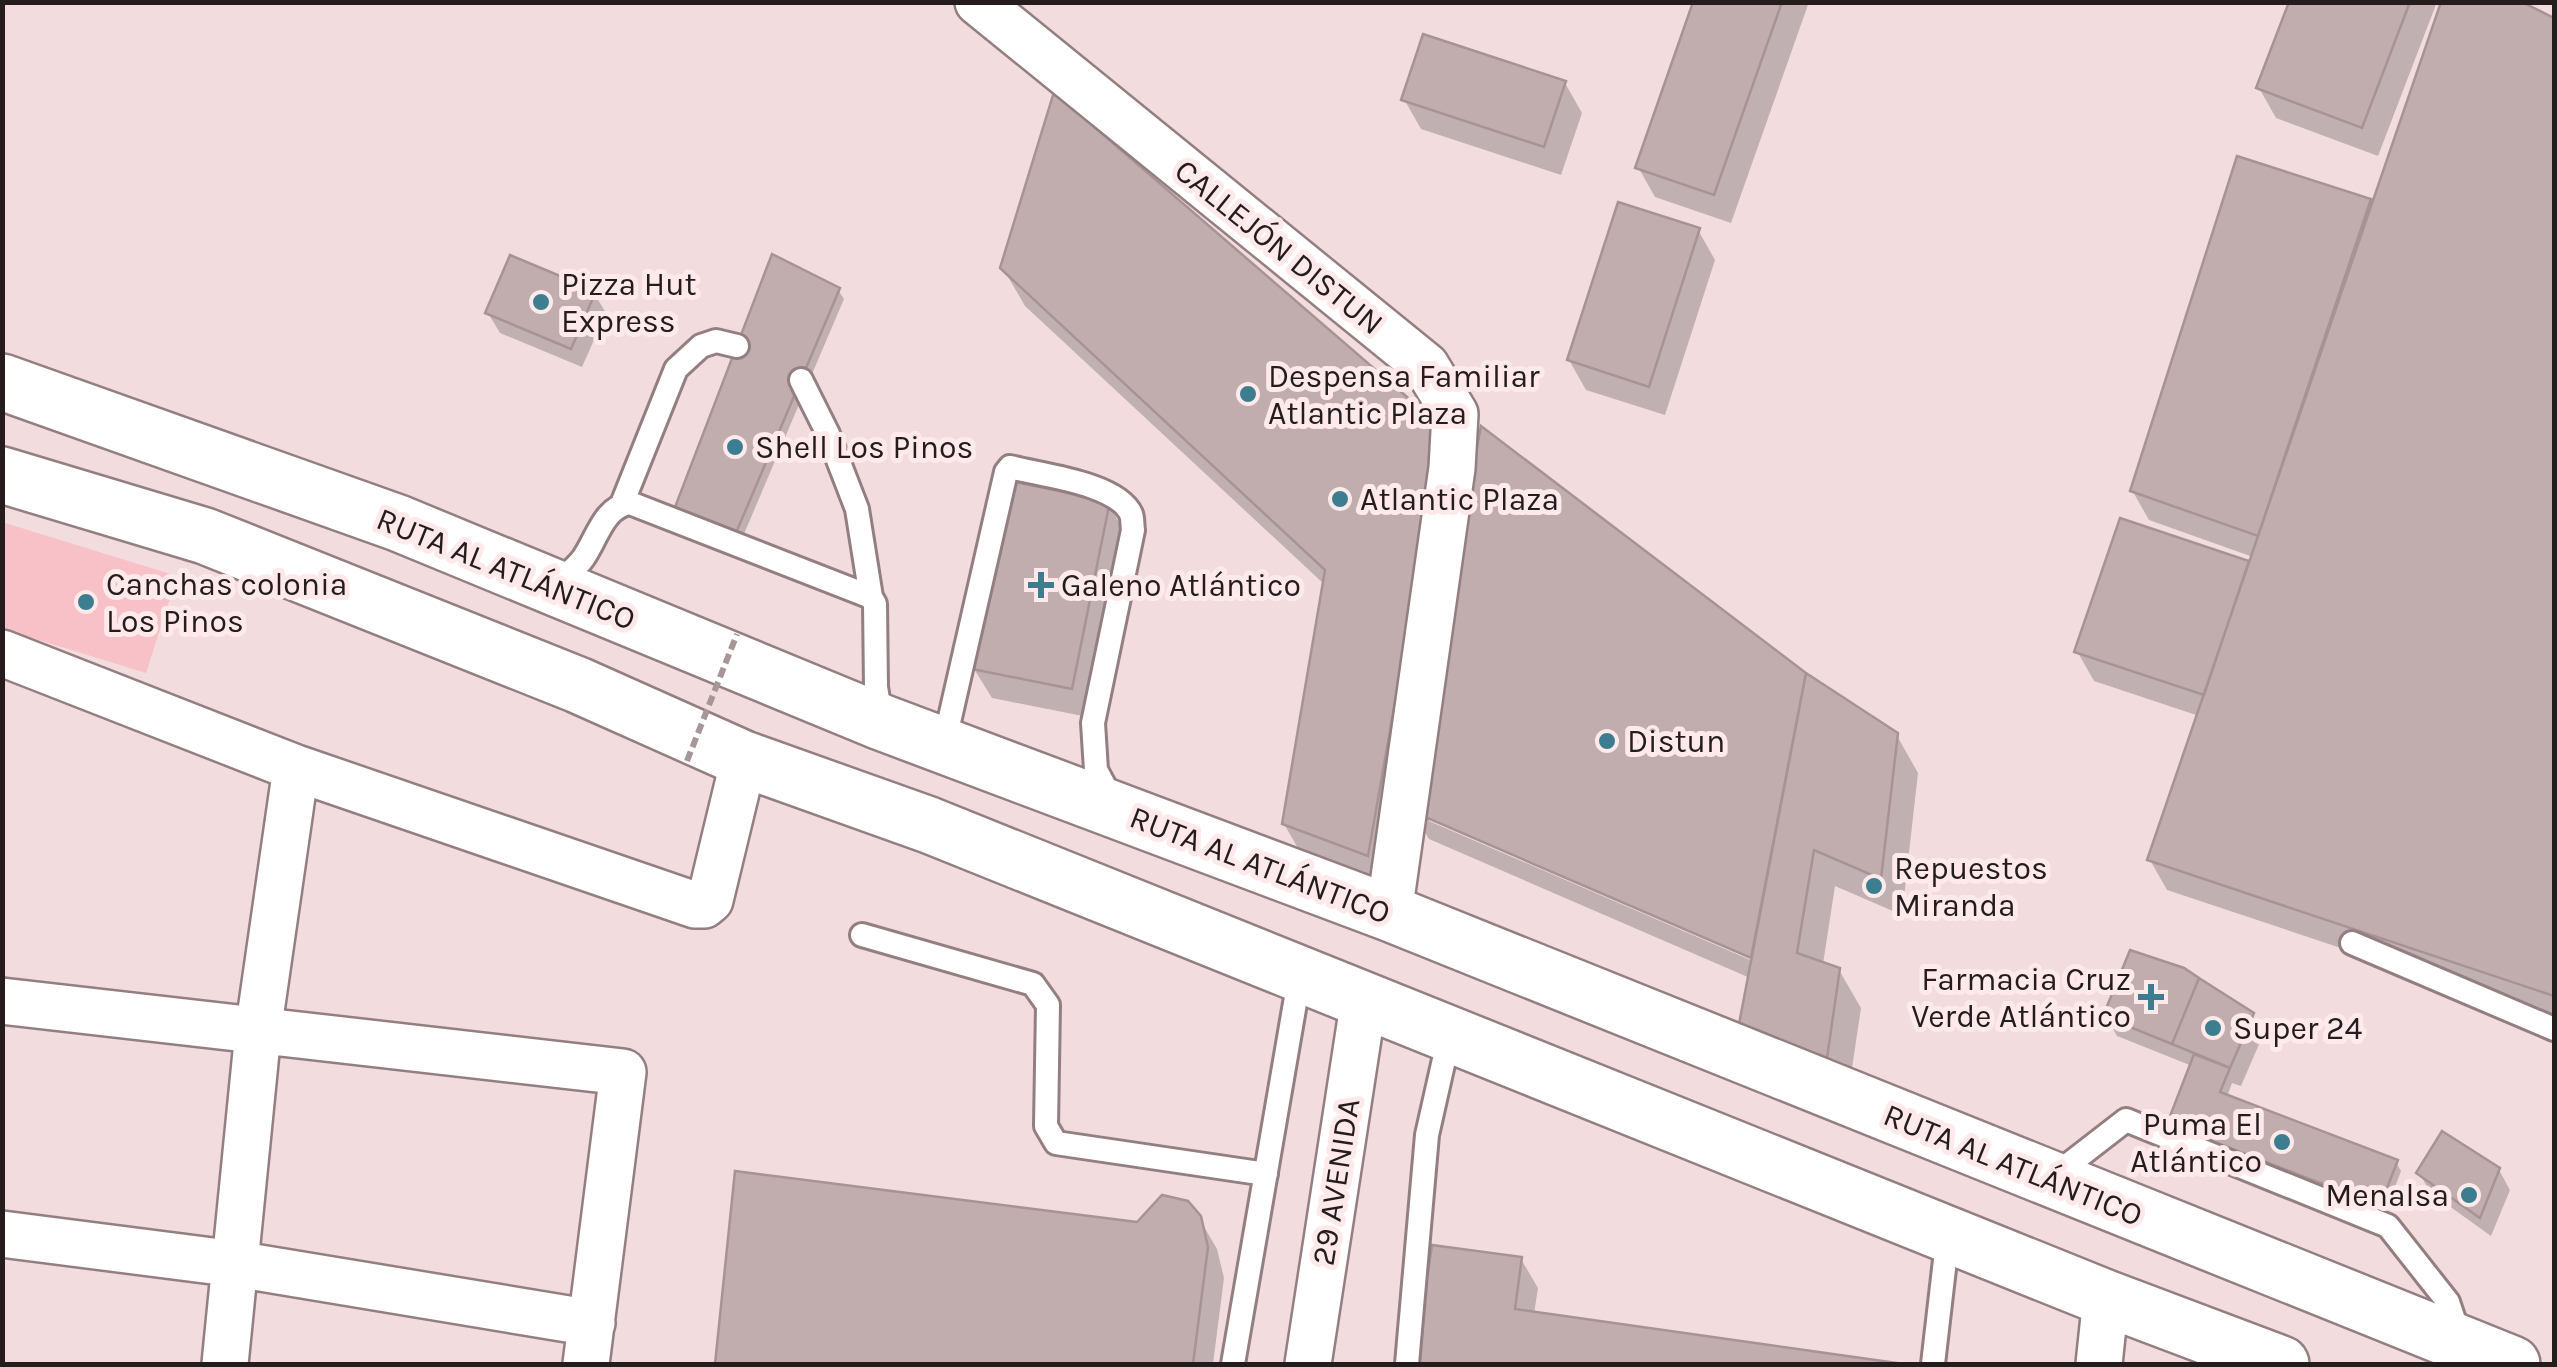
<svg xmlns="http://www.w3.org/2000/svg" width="2557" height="1367" viewBox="0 0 2557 1367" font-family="Karla,sans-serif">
  <rect width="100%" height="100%" fill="#f2dcde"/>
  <!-- green -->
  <path fill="#f8c0c7" d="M2,522L177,576L146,673L3,629Z"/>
  <!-- shadow -->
  <path fill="#0003" fill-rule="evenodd" d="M1696,2H1809L1731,223L1655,197L1638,167Z
    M2292,2H2437L2378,156L2276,118L2259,88Z
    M2517,2L2554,20V1019L2167,890L2150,860L2199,716L2094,681L2077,651L2121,521L2251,565L2253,557L2149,520L2132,490L2239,159L2373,202Z
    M1565,83L1582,113L1561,175L1421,129L1404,99Z
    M1698,230L1715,260L1665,415L1586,390L1569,360Z
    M1003,268L1442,430L1389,893L1306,862L1284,824L1325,585L1025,306Z
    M838,290L844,299L738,548L681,524Z
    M594,293L606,313L582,367L500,333L488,313Z
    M1108,503L1125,533L1088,717L992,698L974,669Z
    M1804,675L1896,734L1918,773L1902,915L1835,886L1823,964L1839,970L1861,1008L1848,1095L1764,1062L1742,1023L1750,978L1429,839L1411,809ZM1429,815L1764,960L1762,965L1429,821Z
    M2252,1015L2263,1035L2241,1086L2232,1083L2227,1097L2396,1162L2401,1171L2385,1214L2175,1133L2170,1124L2192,1066L2117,1036L2106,1016Z
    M2499,1170L2510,1190L2491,1236L2431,1193L2419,1173Z
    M738,1174L1138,1224L1199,1218L1217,1249L1224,1278L1213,1364H718Z
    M1521,1259L1538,1288L1534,1314L1893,1364H1416Z"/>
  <!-- building -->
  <path fill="#c1acae" stroke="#a79395" stroke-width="2.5" d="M1693,2H1782L1714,195L1635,168Z
    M2289,2H2410L2362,128L2256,88Z
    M2441,2H2522L2554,18V996L2147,860Z
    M1423,34L1566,81L1544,147L1401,100Z
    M1054,92L1443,428L1368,856L1282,824L1325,570L1000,268Z
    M2237,156L2371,199L2258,536L2130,491Z
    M1618,202L1700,228L1649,387L1567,360Z
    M772,254L840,288L733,540L672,515Z
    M510,255L596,291L571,349L485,313Z
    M1481,426L1806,673L1751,958L1409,810Z
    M1010,481L1110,501L1072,689L972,669Z
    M2120,518L2249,561L2204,695L2074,652Z
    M1806,673L1898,733L1881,879L1814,850L1797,953L1840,968L1827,1058L1739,1024Z
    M2130,950L2184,968L2199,978L2172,1044L2103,1016Z
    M2199,978L2254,1013L2230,1068L2172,1044Z
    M2194,1054L2230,1068L2220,1092L2398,1160L2380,1206L2167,1124Z
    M2442,1131L2500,1168L2480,1218L2416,1173Z
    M735,1171L1137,1222L1162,1195L1188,1201L1201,1216L1208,1247L1193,1364H715Z
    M1432,1245L1522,1257L1515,1309L1904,1364H1414Z"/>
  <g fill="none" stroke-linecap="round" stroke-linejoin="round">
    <!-- service casing -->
    <g stroke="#937f81" stroke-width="28">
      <path id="service" d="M801,380L828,434L857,509L871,597
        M622,504L676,369L701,346L716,341L737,346
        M554,585C564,577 577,568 584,557C597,538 604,507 630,503L871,597L875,604L876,687L881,718
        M928,733L949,722L1006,472L1010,467C1040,475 1117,483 1131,514C1133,519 1132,525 1133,530L1093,723L1096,770L1111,798
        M862,935L1033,984L1048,1005L1046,1126L1056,1143L1266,1174
        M2352,943L2554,1029
        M2055,1175L2126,1120L2388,1226L2448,1302L2456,1326L2465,1335
        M1233,1364L1300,974
        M1407,1364L1427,1135L1450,1033
        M1933,1364L1948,1234"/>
    </g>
    <!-- minor casing -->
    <g stroke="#937f81" stroke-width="50">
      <path id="minor" d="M978,2L1426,366L1455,414L1452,468L1389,913
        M2,653L296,768L695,905H704L710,900L744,759
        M2,1001L623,1072L586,1364
        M2,1234L236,1264L592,1323
        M225,1364L258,1032L296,768
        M1308,1364L1364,999
        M2099,1364L2106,1298"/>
    </g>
    <!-- trunk casing -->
    <g stroke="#937f81" stroke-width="60">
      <path id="trunk" d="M2,382L398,523L881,722L1389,913L2512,1364
        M2,475L205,536L578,685L744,759L929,825L2106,1298L2281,1364"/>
    </g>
    <!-- service -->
    <use href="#service" stroke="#fff" stroke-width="22"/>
    <!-- minor -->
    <use href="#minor" stroke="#fff" stroke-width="45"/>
    <!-- trunk -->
    <use href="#trunk" stroke="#fff" stroke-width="55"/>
    <!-- path-bridge -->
    <path stroke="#a79697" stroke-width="6" stroke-dasharray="10 5" stroke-linecap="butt" d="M687,761L737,634"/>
  </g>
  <!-- markers -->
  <g fill="#3d7d90" stroke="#ffe9eb" stroke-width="4">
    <circle cx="541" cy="302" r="10"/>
    <circle cx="1248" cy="394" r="10"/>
    <circle cx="735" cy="447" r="10"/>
    <circle cx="1340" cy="499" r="10"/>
    <path d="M1036 570h10v10h10v10h-10v10h-10v-10h-10v-10h10z"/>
    <circle cx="86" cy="602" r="10"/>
    <circle cx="1607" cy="741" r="10"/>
    <circle cx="1874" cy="886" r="10"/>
    <path d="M2146 982h10v10h10v10h-10v10h-10v-10h-10v-10h10z"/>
    <circle cx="2213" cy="1028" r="10"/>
    <circle cx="2282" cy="1142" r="10"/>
    <circle cx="2469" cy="1195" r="10"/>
  </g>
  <g text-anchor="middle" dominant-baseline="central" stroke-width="10" stroke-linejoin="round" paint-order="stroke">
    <!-- street labels -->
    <g font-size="32" fill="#241c1d" stroke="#ffe9eb">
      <text transform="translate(1279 247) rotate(39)">CALLEJÓN DISTUN</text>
      <text transform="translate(506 569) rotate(22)">RUTA AL ATLÁNTICO</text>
      <text transform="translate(1260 865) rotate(21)">RUTA AL ATLÁNTICO</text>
      <text transform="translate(2013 1165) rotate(22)">RUTA AL ATLÁNTICO</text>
      <text transform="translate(1336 1182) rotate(-81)">29 AVENIDA</text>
    </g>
    <!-- poi labels -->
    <g font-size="32" fill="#241c1d" stroke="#ffe9eb" text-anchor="start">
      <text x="561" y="284">Pizza Hut<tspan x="561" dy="37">Express</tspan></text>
      <text x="1268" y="376">Despensa Familiar<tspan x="1268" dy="37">Atlantic Plaza</tspan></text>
      <text x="755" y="447">Shell Los Pinos</text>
      <text x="1360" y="499">Atlantic Plaza</text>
      <text x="106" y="584">Canchas colonia<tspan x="106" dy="37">Los Pinos</tspan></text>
      <text x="1061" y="585">Galeno Atlántico</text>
      <text x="1627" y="741">Distun</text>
      <text x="1894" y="868">Repuestos<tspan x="1894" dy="37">Miranda</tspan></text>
      <text x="2131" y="979" text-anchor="end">Farmacia Cruz<tspan x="2131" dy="37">Verde Atlántico</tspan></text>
      <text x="2233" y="1028">Super 24</text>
      <text x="2262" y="1124" text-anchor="end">Puma El<tspan x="2262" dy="37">Atlántico</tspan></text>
      <text x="2449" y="1195" text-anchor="end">Menalsa</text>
    </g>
  </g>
  <!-- border -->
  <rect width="2557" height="1367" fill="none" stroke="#241c1d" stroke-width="10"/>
</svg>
